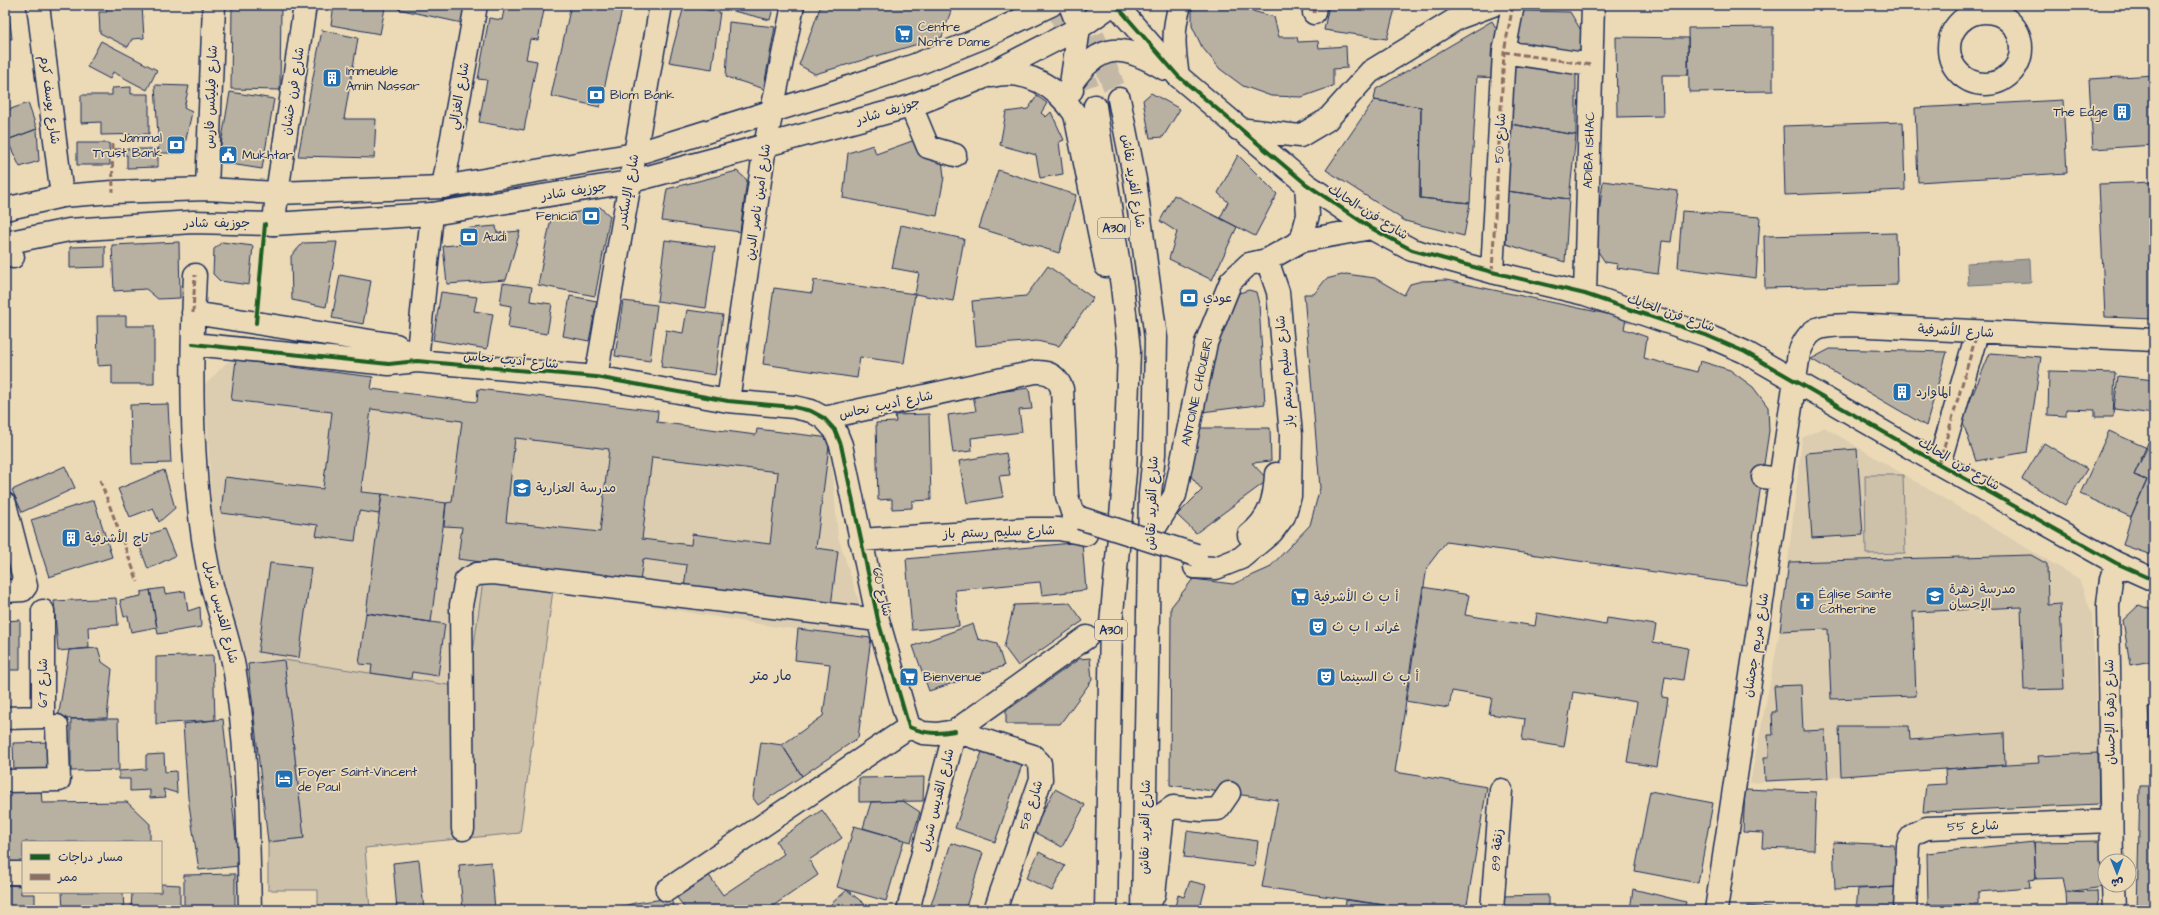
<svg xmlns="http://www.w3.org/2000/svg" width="2159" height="915" viewBox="0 0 2159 915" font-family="'Architects Daughter','Playpen Sans Arabic',sans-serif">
  <rect width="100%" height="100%" fill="#ecdab7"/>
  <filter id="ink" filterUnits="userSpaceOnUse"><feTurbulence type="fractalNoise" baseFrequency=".025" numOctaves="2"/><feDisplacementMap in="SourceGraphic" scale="8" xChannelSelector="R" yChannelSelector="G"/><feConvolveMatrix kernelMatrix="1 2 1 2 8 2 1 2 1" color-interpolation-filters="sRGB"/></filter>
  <g filter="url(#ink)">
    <!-- built -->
    <path fill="#dccdb0" d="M236,360L373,377L372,389L476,402L478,389L658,411L657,422L756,435L757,429L830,438L838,537L871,638L777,627L553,590L483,581L468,688L284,660L248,664L214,549L205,385L226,363Z
      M1824,427L2079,579L2092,614L2098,753L2038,756L2039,763L1750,783L1780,631L1802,438Z"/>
    <!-- green -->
    <path fill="#cec1aa" stroke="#747884" d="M1865,475H1903L1905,553L1866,554Z
      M483,581L553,590L520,833L365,848L370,910H318V890H268V842L304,838L284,660L468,688Z"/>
    <!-- water -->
    <path fill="#a4a098" stroke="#6d7381" d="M2030,259L2031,282L1968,285L1967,263Z"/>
    <!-- building -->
    <path fill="#b8b0a1" stroke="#1b2f5e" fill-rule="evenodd" d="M5,5H8L12,39H5Z
      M106,5H142L144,38L132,39L128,47L100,33L99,12H107Z
      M232,5H281L280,90L231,89Z
      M334,5H375L385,8L380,34L331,25Z
      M399,5H466L462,23L398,9Z
      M505,5H545L538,40L530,39L526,59L537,61L524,130L479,122L487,80L478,79L489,18L502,20Z
      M571,5H623L600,107L551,96Z
      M727,5H774L770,20L725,9Z
      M821,5H953L942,37L815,74L799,65Z
      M1192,5H1251L1249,10L1274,17L1279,37H1297L1298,42L1318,41L1319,48L1346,46L1347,68L1333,69V86L1302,97L1271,96L1243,86L1220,69L1202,47L1192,26Z
      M1329,5H1396L1387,39L1324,30Z
      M684,6L720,12L712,69L669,62Z
      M1523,11L1570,12L1582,32L1583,59L1506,48Z
      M1492,21L1505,43L1492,44L1491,57L1503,59L1502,78L1477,77L1470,203L1420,198L1421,107L1374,100L1376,89Z
      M729,22L775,27L764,86L765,89L726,77Z
      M1773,27V91L1689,92L1688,28Z
      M322,30L358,38L344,119H376L374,158L298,156Z
      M1616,37L1688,38V75H1662L1663,116L1617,117Z
      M101,41L157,70L147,90L113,72L110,79L87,67Z
      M1506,61L1576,71V135L1504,123Z
      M2154,75V145L2093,149L2089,79Z
      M155,85L189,86L184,108L192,112L183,153H159Z
      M131,87V94H149V134L101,135V122L81,123V95H112V88Z
      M230,92L274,99L262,169L218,162Z
      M1151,93L1180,109L1163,137L1150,138L1143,100Z
      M1037,96L1047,103L1041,113L1046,117L1051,112L1064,140L1059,142L1063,174L1040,178L1036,155L1000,145L1006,112L1028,109Z
      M1374,100L1421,107L1420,198L1470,203L1464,236L1405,221L1326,170Z
      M2063,100L2067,173L1918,182L1915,108Z
      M28,103L37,129L7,140L5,111Z
      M1903,122L1905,190L1785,195L1783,126Z
      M1504,123L1576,135L1569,199L1506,191Z
      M37,129L39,161L20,167L7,140Z
      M915,140L920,155L942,159L944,177L937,216L843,198L848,153L873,145L876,154Z
      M77,143H109L110,165H77Z
      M115,149H158V167L127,168V155L115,156Z
      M1238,155L1277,194L1255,236L1220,218L1228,202L1218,193Z
      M998,170L1076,195L1059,253L979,228Z
      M737,171L747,180L740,232L662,221L667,189Z
      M1603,181L1678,191L1671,242L1662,241L1658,274L1617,268L1618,264L1605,262L1595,247Z
      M2154,182V319L2105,317L2099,184Z
      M1506,191L1569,199L1565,262L1506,244Z
      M1174,195L1237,227L1212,280L1169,259L1177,232L1160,221Z
      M600,207L610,216L595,296L538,285L551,218Z
      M1682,211L1760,217L1756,278L1678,268Z
      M901,225L964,239L953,301L915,294L919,273L892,268Z
      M496,226L497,233L520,231L506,280L447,284L443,246L463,244L461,229Z
      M1896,233L1897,285L1765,288L1764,236Z
      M665,240L715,247L706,308L657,301Z
      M179,242L180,298L158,299L146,289L114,291L112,245Z
      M222,242L253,246L249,285L220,281L213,274L214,249Z
      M337,242L326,307L292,300L291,256L303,243Z
      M105,246V267L70,268V247Z
      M1048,266L1093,298L1059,346L1037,341L976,346L972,301L1026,296Z
      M1346,274L1375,278L1404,295L1410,284L1422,281L1446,280L1626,318L1624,329L1647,337L1644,358L1697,372L1700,361L1730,370L1753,387L1768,407L1769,431L1746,585L1446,542L1427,567L1395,772L1487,787L1466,910H1419L1262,887L1278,800L1170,785L1171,607L1193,579L1233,584L1269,568L1310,525L1320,488L1304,294H1314L1326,279Z
      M340,275L371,281L363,324L332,318Z
      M814,280L915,294L904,363L860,357L857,378L763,364L774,288L812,293Z
      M503,283L532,287L530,301L552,304L547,334L508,328L511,306L500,304Z
      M1249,290L1256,292L1259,304L1265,404L1202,412L1215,346L1233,301L1239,293Z
      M441,292L477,297L474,311L493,314L487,349L433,340Z
      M570,296L597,301L589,341L563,336Z
      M623,301L657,305L650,361L615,356Z
      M687,310L723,315L715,375L661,367L666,330L683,333Z
      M97,316H126V326H154V384H112V365L98,366Z
      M1830,349L1947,352L1926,426L1811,359Z
      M1990,353L2041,357L2027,452L1976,461L1962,420Z
      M236,360L373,377L371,389L477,402L478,389L658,411L657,422L756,435L757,429L830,438L816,548L838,551L831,606L684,588L687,565L643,559L640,582L458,559L462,527L444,526L446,503L452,502L462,421L371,409L361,492L382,494L379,514L359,511L355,541L316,536L318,525L221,513L225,477L323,489L332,412L231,400ZM515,438L609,449L600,532L506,522ZM652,457L778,472L770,544L692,534L691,545L642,539Z
      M2049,371L2115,373L2113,417H2095V410L2066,409V416L2048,415Z
      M2118,376L2154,380V414L2114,409Z
      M1029,388L1032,409L1019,410L1022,432L971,438L972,451L953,453L948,415L976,411L973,395Z
      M168,404L171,463L132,464L130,405Z
      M929,414L931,500L912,501V508L892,509V499L878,500L876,423L896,422L895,415Z
      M1188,428H1270L1271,461L1252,463L1268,480L1196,533L1177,515L1202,490L1183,466Z
      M2109,431L2147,448L2134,475L2147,480L2131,517L2080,494Z
      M2150,438L2154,440V556L2123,545L2131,517L2147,480L2134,475Z
      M2044,443L2087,469L2065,505L2022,479Z
      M1857,449L1863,535L1812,538L1806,453Z
      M1006,453L1010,475L999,476L1003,497L967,503L959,461Z
      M65,466L75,488L22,512L12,490Z
      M164,470L175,508L159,522L153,508L130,517L118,489Z
      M382,494L446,503L431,622L366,613Z
      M94,500L112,557L49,577L31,520Z
      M164,529L175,556L148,569L137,539Z
      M1082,542L1086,590L1042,595L1040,582L955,590L959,626L912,630L906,559Z
      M2031,555L2047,564L2048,605L2060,604L2064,689L2024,690L2021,607L1913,612L1916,696L1831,699L1828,629L1780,631L1789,562Z
      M270,563L311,568L299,658L258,652Z
      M1423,587L1469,595L1465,615L1535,626L1537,613L1606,625L1607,618L1656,625L1653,642L1688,648L1683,680L1665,677L1662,697L1668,698L1657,767L1627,762L1637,702L1573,692L1564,747L1522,740L1525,719L1489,714L1492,698L1452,691L1449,708L1405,701Z
      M164,588L165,594L185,591L188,611L200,607L201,627L158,634L150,590Z
      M150,590L157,627L131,632L128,616L124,617L120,600L141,596V592Z
      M116,598L118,625L88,627L89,648L58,651L54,601Z
      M1070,603L1083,621L1018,666L1004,647L1014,605Z
      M2139,605L2154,611V697H2150L2152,661L2130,665L2123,620Z
      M366,613L445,624L438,676L412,672L411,679L371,673L372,665L359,664Z
      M20,620V670H5V621Z
      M973,624L978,639L997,644L1004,666L929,691L913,646Z
      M798,629L871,638L858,738L802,776L782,745L823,716L830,664L795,660Z
      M98,648L102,662L112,669L107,718L58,719L69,650Z
      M213,655L215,720L156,724V657Z
      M1090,658L1092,680L1060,724H1006V711L1079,659Z
      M284,660L304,838L268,842L248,664Z
      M1801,685L1803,731L1825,730L1828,778L1765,781L1764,757H1769L1768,735H1773L1772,712H1776L1774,686Z
      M2148,707H2154V780H2152Z
      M71,719H118L119,770L71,771Z
      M223,719L239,866L199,870L188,798L183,724Z
      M1839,726H1909L1910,740L2004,733L2005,765L1841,776Z
      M5,732L7,772H5Z
      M50,742L51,771L14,772L13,743Z
      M761,742L782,745L802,776L758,805L753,798Z
      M983,749L1023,762L995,842L955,828Z
      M2098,753L2099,804L1923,812L1926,785L1946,784L1945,769L2039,763L2038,756Z
      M164,754L165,772L176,771L177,793L163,789L166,797L150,798V790L130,791V779H119V771L146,769V755Z
      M924,777L923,801L859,802V778Z
      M2140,786H2154V910H2137Z
      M1055,789L1085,805L1062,847L1032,831Z
      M1745,789L1816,792L1814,850L1762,848L1763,833L1743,832Z
      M5,790H41L42,803L127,802L150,824V842H23V863H5Z
      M1650,791L1713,803L1698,883L1635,871Z
      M903,801L920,812L911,842L863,828L871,802Z
      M822,810L842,838L809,860L818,875L767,910H686L676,896L708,874L723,895L784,854L776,841Z
      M854,826L904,840L886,901L837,887Z
      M1187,831L1258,841L1255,866L1184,857Z
      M2102,841L2104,887L2066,892L2063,878L2036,879L2034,842Z
      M1833,842L1894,845L1897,887L1835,889Z
      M2034,842L2036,879L2029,880L2030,888L1978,892V904L1928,905L1927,853Z
      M951,843L983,853L965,910H946L931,905Z
      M1039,852L1065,866L1052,891L1026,878Z
      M419,860L424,910H397L393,863Z
      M491,862L495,910H463L459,865Z
      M235,874V909H184V875Z
      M1190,881L1206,885L1201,904L1213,910H1174L1178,895L1184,897Z
      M161,884L180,885V910H131L132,892H161Z
      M5,885L21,886V894H35V910H5Z
      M1897,887L1896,910H1856L1858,889Z
      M1633,889L1686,902L1684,910H1630Z
      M847,890L872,910H828L831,904Z
      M2097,891L2098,910H2054L2067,909L2066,892Z
      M62,892H123L124,910H63Z
      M1548,895V910H1503V896Z
      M671,898L674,910H607L635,903Z
      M1346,900L1405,908V910H1345Z
      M1748,906L1785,910H1748Z"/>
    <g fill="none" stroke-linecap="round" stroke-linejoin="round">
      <!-- highway-tunnel -->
      <path stroke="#c2b8a5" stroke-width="22" stroke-dasharray="22 11" stroke-linecap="butt" d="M1057,5L1095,106
        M1081,5L1119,99"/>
      <!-- minor casing -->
      <g stroke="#1b2f5e" stroke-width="25">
        <path id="minor" d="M38,5L62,196
          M1116,5L1178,76L1306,184L1371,228L1412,250L1492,272L1585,294L1708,336L1745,352L1939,464L2116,563L2154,580
          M1949 48a36 36 0 1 1 72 0a36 36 0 1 1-72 0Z
          M1314,13L1315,5
          M1504,52L1591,65
          M1072,90L1071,84C1100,41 1123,44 1165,69
          M911,106L928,147L955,155
          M1238,129L1300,136L1327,120L1370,72L1458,18L1493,5
          M443,187L476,5
          M207,189L214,5
          M274,224L277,193L305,5
          M1301,241L1308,215L1306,184
          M5,250L13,257
          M1492,272L1504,52L1513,5
          M195,275C190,372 190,478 209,573C216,607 230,639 235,673C248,751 248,831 250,910
          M1585,294L1593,5
          M193,313L396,345L417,361
          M193,344L389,364L417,361L596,377L728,401L794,407L811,411L824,418L835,430L841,445L878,620L909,727L923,733L937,734L955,731L1033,756L1040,763L1041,779L995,910
          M417,361L432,214
          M596,377L661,5
          M728,401L765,146L793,5
          M824,418L1035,372C1049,371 1057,376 1062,389L1067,496L1072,512L1080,518
          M1939,464L1977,333
          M1763,477L1781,479
          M5,504L26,586L23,590L5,591
          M1151,534L1175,495L1206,343L1231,281L1249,264L1267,260L1301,241L1371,228
          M1249,535C1270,519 1275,499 1276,474
          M860,540L1031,529H1059L1086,534
          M1195,567L1216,568L1241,558L1272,532L1284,516L1290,496L1291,435L1278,292L1267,260
          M5,718L43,717V611
          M5,781L59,780L57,726
          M463,829L461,605L466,580L477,574L494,573L878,620
          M2112,861L2108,605L2111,579L2116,563
          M5,873H23
          M2113,885L2114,910
          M667,890L909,727
          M908,910L955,731L1087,637
          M1146,910L1154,894L1163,814L1173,807L1202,810L1218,809L1229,793
          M1492,910L1501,790
          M1716,910L1799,353C1810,324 1822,326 1850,325L2154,340
          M1905,910L1908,845C1910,834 1917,832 1927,828L2111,821"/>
      </g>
      <!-- major casing -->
      <g stroke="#1b2f5e" stroke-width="25">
        <path id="major" d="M1070,5L1079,28L1071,84
          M991,76C1026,68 1056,86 1075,114
          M1178,76C1174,51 1172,30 1180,5
          M5,209L62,196L113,192L207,189L277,193L443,187L635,154L840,90L915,65L984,37L1051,5
          M5,243L69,230L193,222L274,224L432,214L629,182L911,106L982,78L1079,28L1112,5"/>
      </g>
      <!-- highway casing -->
      <g stroke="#1b2f5e" stroke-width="25">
        <path id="highway" d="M1119,99L1135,180L1156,338L1154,454L1150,494L1143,910
          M1095,106L1122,286L1129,350L1125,472L1111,624L1106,910
          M1075,114L1106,266"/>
      </g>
      <!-- minor -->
      <use href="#minor" stroke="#ecdab7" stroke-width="22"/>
      <!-- major -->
      <use href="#major" stroke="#ecdab7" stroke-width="22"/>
      <!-- highway -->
      <use href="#highway" stroke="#ecdab7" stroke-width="22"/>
      <!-- minor-bridge casing -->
      <g stroke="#1b2f5e" stroke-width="25" stroke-linecap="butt">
        <path id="minor-bridge" d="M1080,518L1196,555"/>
      </g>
      <!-- minor-bridge -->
      <use href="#minor-bridge" stroke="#ecdab7" stroke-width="22"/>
      <!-- quiet -->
      <path stroke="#8d6e63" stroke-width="3" stroke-dasharray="6 3" stroke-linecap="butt" d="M1314,13L1315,5
        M1504,52L1591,65
        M112,144L113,192
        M1492,272L1504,52L1513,5
        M193,313L195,275
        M1939,464L1977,333
        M100,480L138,582"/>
      <!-- cycleway casing -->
      <g stroke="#ecdab7" stroke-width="6">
        <path id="cycleway" d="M1116,5L1178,76L1306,184L1371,228L1412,250L1492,272L1585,294L1708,336L1745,352L1939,464L2116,563L2154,580
          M256,323L265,224
          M193,344L389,364L417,361L596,377L728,401L794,407L811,411L824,418L835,430L841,445L878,620L909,727C926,734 937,734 955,731"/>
      </g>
      <!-- cycleway -->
      <use href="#cycleway" stroke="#1b5e20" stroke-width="4"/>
    </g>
  </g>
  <!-- icons -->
  <defs>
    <g id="supermarket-square" transform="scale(1)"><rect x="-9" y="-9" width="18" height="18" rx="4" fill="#1f6fb2" stroke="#ecdab7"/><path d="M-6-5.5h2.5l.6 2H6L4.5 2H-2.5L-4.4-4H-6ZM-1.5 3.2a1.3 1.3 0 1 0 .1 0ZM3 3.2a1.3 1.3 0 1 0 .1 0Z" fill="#fff"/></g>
    <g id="building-square" transform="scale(1)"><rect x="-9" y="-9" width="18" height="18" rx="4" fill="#1f6fb2" stroke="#ecdab7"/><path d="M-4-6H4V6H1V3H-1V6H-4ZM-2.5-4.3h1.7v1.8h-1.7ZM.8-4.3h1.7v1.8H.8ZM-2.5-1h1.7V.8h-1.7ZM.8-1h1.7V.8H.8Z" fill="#fff"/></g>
    <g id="bank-square" transform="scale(1)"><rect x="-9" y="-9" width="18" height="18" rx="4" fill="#1f6fb2" stroke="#ecdab7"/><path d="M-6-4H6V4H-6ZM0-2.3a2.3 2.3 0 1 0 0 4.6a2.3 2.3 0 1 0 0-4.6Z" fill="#fff"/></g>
    <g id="civic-square" transform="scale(1)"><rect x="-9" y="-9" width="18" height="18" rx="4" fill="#1f6fb2" stroke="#ecdab7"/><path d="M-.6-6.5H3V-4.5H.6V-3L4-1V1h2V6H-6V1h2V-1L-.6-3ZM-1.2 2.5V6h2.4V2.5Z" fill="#fff"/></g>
    <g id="school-square" transform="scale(1)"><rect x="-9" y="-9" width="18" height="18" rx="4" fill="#1f6fb2" stroke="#ecdab7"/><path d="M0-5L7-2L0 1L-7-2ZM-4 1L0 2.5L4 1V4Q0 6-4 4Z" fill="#fff"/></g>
    <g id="church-square" transform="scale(1)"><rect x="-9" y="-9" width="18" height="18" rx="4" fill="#1f6fb2" stroke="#ecdab7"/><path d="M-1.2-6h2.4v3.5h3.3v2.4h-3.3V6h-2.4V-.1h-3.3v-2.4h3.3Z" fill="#fff"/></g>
    <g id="theatre-square" transform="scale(1)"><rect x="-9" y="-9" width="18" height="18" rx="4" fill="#1f6fb2" stroke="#ecdab7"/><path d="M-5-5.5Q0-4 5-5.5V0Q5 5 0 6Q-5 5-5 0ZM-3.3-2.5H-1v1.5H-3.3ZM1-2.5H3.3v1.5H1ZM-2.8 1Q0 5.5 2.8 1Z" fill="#fff"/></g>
    <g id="hotel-square" transform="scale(1)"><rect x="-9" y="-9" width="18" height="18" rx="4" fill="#1f6fb2" stroke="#ecdab7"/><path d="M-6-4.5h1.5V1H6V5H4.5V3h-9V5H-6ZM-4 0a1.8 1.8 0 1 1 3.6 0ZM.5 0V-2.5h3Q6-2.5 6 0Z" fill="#fff"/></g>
  </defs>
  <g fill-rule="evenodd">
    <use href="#supermarket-square" x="904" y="34"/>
    <use href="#building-square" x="332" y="78"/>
    <use href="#bank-square" x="596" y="95"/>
    <use href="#building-square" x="2122" y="112"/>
    <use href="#bank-square" x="176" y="145"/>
    <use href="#civic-square" x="228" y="155"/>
    <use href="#bank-square" x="591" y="216"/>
    <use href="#bank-square" x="469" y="237"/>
    <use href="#bank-square" x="1189" y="298"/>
    <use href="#building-square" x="1902" y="392"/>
    <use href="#school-square" x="522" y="488"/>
    <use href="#building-square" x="71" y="538"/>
    <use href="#school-square" x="1935" y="596"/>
    <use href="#supermarket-square" x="1300" y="597"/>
    <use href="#church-square" x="1805" y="601"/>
    <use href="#theatre-square" x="1318" y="627"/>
    <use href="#supermarket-square" x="909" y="677"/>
    <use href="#theatre-square" x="1326" y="677"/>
    <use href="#hotel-square" x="284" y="779"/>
  </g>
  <g text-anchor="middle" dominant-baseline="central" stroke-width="3.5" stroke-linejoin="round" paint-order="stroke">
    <!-- shield labels -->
    <g fill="#ecdab7" stroke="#5a6279" stroke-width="1">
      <rect x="1098" y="218" width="32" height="20" rx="3"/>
      <rect x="1095" y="620" width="32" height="20" rx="3"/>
    </g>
    <g font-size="12" font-weight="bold" fill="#1b2f5e">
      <text x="1114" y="228">A301</text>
      <text x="1111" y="630">A301</text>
    </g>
    <!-- poi labels -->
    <g font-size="13" fill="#1b2f5e" stroke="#ecdab7" text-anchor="start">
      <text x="918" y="27">Centre<tspan x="918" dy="15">Notre Dame</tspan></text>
      <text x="346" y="71">Immeuble<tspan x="346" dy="15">Amin Nassar</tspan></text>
      <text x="610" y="95">Blom Bank</text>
      <text x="2108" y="112" text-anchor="end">The Edge</text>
      <text x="162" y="138" text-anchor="end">Jammal<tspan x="162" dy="15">Trust Bank</tspan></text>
      <text x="242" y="155">Mukhtar</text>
      <text x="577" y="216" text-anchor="end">Fenicia</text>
      <text x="483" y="237">Audi</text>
      <text x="1203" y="298">عودي</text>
      <text x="1916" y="392">الماوارد</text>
      <text x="536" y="488">مدرسة العزارية</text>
      <text x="85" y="538">تاج الأشرفية</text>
      <text x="1949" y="589">مدرسة زهرة<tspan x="1949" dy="15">الإحسان</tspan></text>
      <text x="1819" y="594">Église Sainte<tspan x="1819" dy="15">Catherine</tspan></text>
      <text x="1314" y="597">أ ب ث الأشرفية</text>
      <text x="1332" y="627">غراند ا ب ث</text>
      <text x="923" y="677">Bienvenue</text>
      <text x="1340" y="677">أ ب ث السينما</text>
      <text x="298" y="772">Foyer Saint-Vincent<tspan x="298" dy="15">de Paul</tspan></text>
    </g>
    <!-- street labels -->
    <g font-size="13" fill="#1b2f5e" stroke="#ecdab7">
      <text transform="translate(293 91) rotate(-81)">شارع فرن خشان</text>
      <text transform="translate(459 96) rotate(-80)">شارع الغزالي</text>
      <text transform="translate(211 97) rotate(-88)">شارع فيليكس فارس</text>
      <text transform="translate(50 100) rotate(83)">شارع يوسف كرم</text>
      <text transform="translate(888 111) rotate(-17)">جوزيف شادر</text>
      <text transform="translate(1500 138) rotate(-87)">شارع 50</text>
      <text transform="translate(1589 150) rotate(-88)">ADIBA ISHAC</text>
      <text transform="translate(1133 181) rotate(81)">شارع ألفريد نقاش</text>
      <text transform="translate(574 191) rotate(-9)">جوزيف شادر</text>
      <text transform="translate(628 191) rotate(-80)">شارع الإسكندر</text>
      <text transform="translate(758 202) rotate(-82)">شارع أمين ناصر الدين</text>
      <text transform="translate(1368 212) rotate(32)">شارع فرن الحايك</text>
      <text x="217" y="223">جوزيف شادر</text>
      <text transform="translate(1671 313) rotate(19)">شارع فرن الحايك</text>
      <text transform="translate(1956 331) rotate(3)">شارع الأشرفية</text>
      <text transform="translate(511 360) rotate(5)">شارع أديب نحاس</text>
      <text transform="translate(1285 371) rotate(-95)">شارع سليم رستم باز</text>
      <text transform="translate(1197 392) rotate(-78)">ANTOINE CHOUEIRI</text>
      <text transform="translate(886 405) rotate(-12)">شارع أديب نحاس</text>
      <text transform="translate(1959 464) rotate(30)">شارع فرن الحايك</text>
      <text transform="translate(1152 503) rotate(-88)">شارع ألفريد نقاش</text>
      <text transform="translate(999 532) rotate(-2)">شارع سليم رستم باز</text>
      <text transform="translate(882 592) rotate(77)">شارع 60</text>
      <text transform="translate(221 612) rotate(76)">شارع القديس شربل</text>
      <text transform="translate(1756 645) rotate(-81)">شارع مريم جحشان</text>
      <text transform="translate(43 683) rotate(-90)">شارع 67</text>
      <text transform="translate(2110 712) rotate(-91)">شارع زهرة الإحسان</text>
      <text transform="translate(937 800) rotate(-76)">شارع القديس شربل</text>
      <text transform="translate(1031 805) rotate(-72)">شارع 58</text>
      <text transform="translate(1973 826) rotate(-2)">شارع 55</text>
      <text transform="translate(1145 827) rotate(-89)">شارع ألفريد نقاش</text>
      <text transform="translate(1497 850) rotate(-86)">زنقة 89</text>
    </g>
    <!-- neighbourhood labels -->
    <g font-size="14" fill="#1b2f5e" stroke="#ecdab7">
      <text x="771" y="676">مار متر</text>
    </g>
  </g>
  <!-- margin -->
  <rect width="2159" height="915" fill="none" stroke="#ecdab7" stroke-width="20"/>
  <rect x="10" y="10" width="2139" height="895" fill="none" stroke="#1b2f5e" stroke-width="1.5" filter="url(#ink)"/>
  <!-- legend -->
  <rect x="22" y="841" width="140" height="52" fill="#ecdab7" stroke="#989693"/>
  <rect x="30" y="854" width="20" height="6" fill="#1b5e20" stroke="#989693"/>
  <text x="58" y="861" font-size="12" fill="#1b2f5e">مسار دراجات</text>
  <rect x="30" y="874" width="20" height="6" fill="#8d6e63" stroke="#989693"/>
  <text x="58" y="881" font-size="12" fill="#1b2f5e">ممر</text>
  <!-- north arrow -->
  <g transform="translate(2117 873) rotate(179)"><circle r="19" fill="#ecdab7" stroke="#989693"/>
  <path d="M0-3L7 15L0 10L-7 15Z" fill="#1f6fb2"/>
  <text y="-6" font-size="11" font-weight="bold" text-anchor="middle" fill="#1b2f5e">ش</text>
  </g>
</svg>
